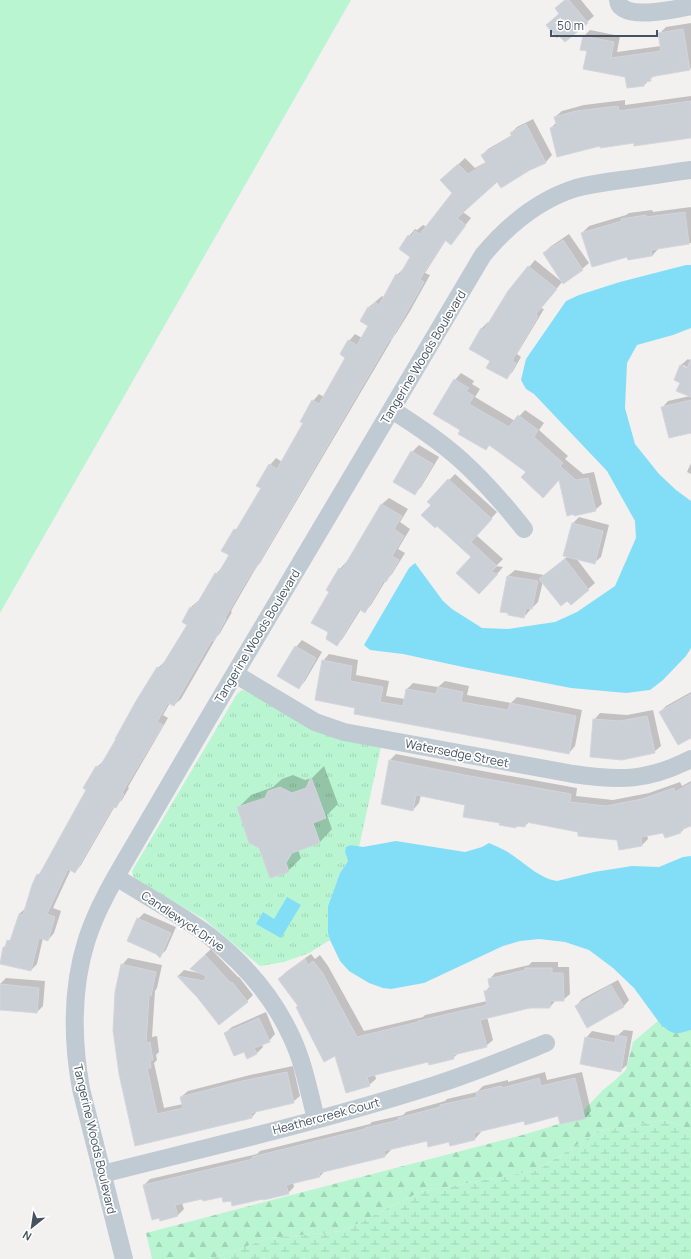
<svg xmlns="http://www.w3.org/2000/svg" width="691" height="1259" viewBox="0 0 691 1259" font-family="Manrope,sans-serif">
  <defs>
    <pattern id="forest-firs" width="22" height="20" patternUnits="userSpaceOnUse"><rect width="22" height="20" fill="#baf5d1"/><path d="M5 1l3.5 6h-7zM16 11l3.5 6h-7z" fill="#a1d4b6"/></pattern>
    <pattern id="wetland-marsh" width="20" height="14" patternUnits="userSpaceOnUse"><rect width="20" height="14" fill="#baf5d1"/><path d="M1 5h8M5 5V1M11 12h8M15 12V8" fill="none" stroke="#a1d4b6"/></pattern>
    <pattern id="park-tufts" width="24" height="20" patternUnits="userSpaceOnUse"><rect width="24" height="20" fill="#baf5d1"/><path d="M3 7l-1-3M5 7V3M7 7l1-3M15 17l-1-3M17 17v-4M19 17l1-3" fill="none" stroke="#a1d4b6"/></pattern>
  </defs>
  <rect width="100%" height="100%" fill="#f3f0f0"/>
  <!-- grass -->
  <path fill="#baf5d1" d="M0,0H351L0,613Z"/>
  <!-- forest -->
  <path fill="url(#forest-firs)" d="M658,1021C667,1033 678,1033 691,1030V1130L664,1120L599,1131L538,1170L420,1192L343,1231L270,1238L210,1259H152L146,1233L526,1134L575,1119L604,1089L613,1082L626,1070L633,1042Z"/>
  <!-- wetland -->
  <path fill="url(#wetland-marsh)" d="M664,1120L691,1130V1259H210L270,1238L343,1231L420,1192L538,1170L599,1131Z"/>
  <!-- park -->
  <path fill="url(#park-tufts)" d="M242,690L247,691L323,734L343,740L381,747L359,847L351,845L345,852L348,861L340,873L328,906V933L330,940L309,953L284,962L260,966L204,919L134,879L132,871L237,694Z"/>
  <!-- water -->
  <path fill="#82def7" d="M686,265H691V328L673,335L637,345L627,363L625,408L635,444L659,474L676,490L691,501V648L686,656L663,680L650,690L626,693L571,688L463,667L403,654L370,650L364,645L409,568L415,563L443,601L452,609L482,628L508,629L555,622L577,612L615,586L636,538L635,521L607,471L534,394L526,389L521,380L526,359L566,301L579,295L620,282Z
    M396,841L465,852L482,847L489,843C495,846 501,848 506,851C523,861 538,878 557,881L594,872L632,866L659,867L683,857L691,856V1030L680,1033H674L669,1031L661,1025L634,988L613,968L589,950L565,942L539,939L520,941L503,946L424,983L391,989L383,988L369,983L349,971L340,961L330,940L328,933V906L340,873L348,861L345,852L346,847L351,845L363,847Z
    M287,897L301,905L281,938L256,924L263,912L274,919Z"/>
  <!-- shadow -->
  <path fill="#0003" d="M565,0H581L594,16L587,22L547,25L560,13L556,8Z
    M691,23V68L689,70L655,75L644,85L626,76L588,51L584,36L590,30L620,36L617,52L661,46L659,34L666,27Z
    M691,96V137L601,145L551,128L557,122L555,117L562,111L584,105L625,100V105Z
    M533,119L552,155L546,162L530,170L497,180L463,212L471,218L451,243L446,240L425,273L430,275L410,311L397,332L394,336L270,546L260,563L257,566L231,611L232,612L220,633L216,638L181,699L174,705L170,703L163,715L168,718L128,787L129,788L122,800L115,806L81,865L75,872L71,869L53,908L61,911L54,933L48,940L43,938L37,964L31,970L0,963L4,947L13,936L19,914L26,908L38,875L43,870L88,790L97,767L103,761H104L158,668L164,662H165L188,624L191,607L198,601L199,602L216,574L222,567L230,555L235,530L241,524L262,488L270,465L276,458L282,462L304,423L313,401L319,394L324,397L347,357L349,341L355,334L362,338L369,326L361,321L369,307L382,296L384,298L397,275L403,269L412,256L409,236L415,229L417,230L423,225L427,227L453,193L448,174L465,158L475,168L486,162L482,155L488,149L512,135L511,133L517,127Z
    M691,207V243L658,248V249L652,256L628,255L582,233L589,226L626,215L629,213L652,210L653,212Z
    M569,234L589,263L582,269L544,253L550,247Z
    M535,260L562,282L541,308L544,309L517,354L521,357L513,371L507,378L492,361L470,349L482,328L488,322L490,323L508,292Z
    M688,359L691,361V369L683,365V367L691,371V432L662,408L668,401L690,396L681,382L675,380L681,365Z
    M461,373L474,381L472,384L480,389L475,397L515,421L525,410L544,423L539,430L568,456L565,459L583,474L594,472L602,504L595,510L559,479L527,472L490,445L486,449L462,430L455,380Z
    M419,445L439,457L421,487L414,494L412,452Z
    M691,463V474L687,472Z
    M455,474L497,512L476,535L503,559L496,566L503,567L486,587L472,557L433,505L449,480Z
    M389,498L408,509L400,522L410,529L398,549L405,553L392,574L386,580L371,605L364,612L361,609L343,638L337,645L329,632L331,592L340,569L346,562L347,563L382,504Z
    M579,517L609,525L601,557L594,563L576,558L595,583L571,604L543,581L538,602L532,608H531L530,610L524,617L502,611L508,576L515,570L544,575L568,556L573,523Z
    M302,640L322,652L305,681L299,688L296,647Z
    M329,654L358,660L356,675L389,681L386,696L405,699L407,689L413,683L438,687L445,681L469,686L467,695L511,703L517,697L582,710L575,746L569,753L356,707L323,661Z
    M691,692V737L660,712L666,706Z
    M653,710L661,746L654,752L594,720L600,713L627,715Z
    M396,754L477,770L577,788L576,796L613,800L649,793L680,782L682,786L691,781V825L686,827L681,832H664L647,835L648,839L642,845L529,822L525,826L518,825L515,827L501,822L467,804L421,795L419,803L413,810L390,760Z
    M324,766L338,804L327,815L332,829L320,842L298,850L301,858L288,871L260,847L238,808L251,795L273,787L282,779L293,775L305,780L312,778Z
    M144,913L176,927L166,950L160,956L138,919Z
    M211,949L238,977H239L253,995L247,1001L198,996L178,976L184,970L199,973L191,968Z
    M311,954L315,959L320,955L328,966L364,1031L423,1017L425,1015L487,1001L485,992L490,986L489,980L495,973L529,965L532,962H558V967H569L570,994L563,1000H556L550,1007H530L487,1017L493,1040L486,1046L459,1053L453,1058L429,1061L375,1075L376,1079L369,1085L336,1054L279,979L286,972Z
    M128,958L162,965L157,988L155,991L152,1037L157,1036L159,1052L156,1055L157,1060L154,1063L164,1108L183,1104L181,1097L188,1091L250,1075L293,1066L300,1096L293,1102L258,1110L252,1117L135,1145L122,965Z
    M6,978L45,981L43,1006L37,1012L0,1009V984Z
    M618,980L629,1000L623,1007L576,1006L582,999Z
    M266,1012L275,1034L269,1041L262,1044L263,1047L257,1053L244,1051L225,1033L232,1027Z
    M624,1030L633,1031L627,1065L620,1071L586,1038L592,1031L617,1036Z
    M545,1072L547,1080L582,1072L591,1111L585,1118L561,1123L559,1115L525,1120L481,1130V1132L475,1139L450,1141L427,1140L391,1148V1150L385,1156L326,1170L320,1176L293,1182L294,1187L288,1193L264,1198L232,1200L223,1195L203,1198L182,1203L184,1209L178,1215L144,1185L150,1179L257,1154L260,1151L370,1124L372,1122L403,1115L406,1112L445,1101L447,1099L477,1092L483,1086L508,1080V1082Z"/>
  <!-- building -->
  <path fill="#cbcfd6" stroke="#d3d6dc" d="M565,0H569L588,23L565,42L559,36L557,38L546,25L559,14L555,8Z
    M683,29L690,70L650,77L651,81L644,82V86L627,88L625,77L583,69L587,51L580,50L583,36L614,42L611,58L661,51L658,33Z
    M691,101V138L634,146V143L600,148V146L557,157L550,128L557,126L554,117L576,111L618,106L619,111Z
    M526,124L546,163L530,170L501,188L497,182L457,218L466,225L451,245L445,240L420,279L424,282L403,319L391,340L390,339L264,554L254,571L253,570L225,618L226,619L214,641L212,640L174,706L168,703L157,722L163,725L122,793L124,794L116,808L113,807L75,873L68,869L47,914L55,917L48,941L39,938L31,971L0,964L3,947L5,948L7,940L10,941L19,914L23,915L32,885L37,874L39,875L86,790L83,788L96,766L99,768L116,739H115L136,701L157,667L160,669L187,625L182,622L190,607L193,608L197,602H198L215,573L218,574L229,555L221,551L234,529L236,530L261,488L256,486L269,464L277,469L303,423L300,422L312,400L319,404L345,358L340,354L348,340L357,345L368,326L360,321L368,307L371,308L375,302L379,305L396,274L399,276L410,257L399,249L408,235L411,237L415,231L420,234L452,193L440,180L458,164L468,174L486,163L481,155L512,136L510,133Z
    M685,212L689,244L651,250L652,256L628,260L627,257L592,267L581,233L622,221L621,219L646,215V217Z
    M563,240L583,270L563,284L543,253Z
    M528,266L557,289L536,314L538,316L512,361L516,363L507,379L486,368L490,361L469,349L481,328L484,330L508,291Z
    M691,359V397L676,391L680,383L674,380L680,365L687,368Z
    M454,379L469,388L466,391L474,396L469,404L509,427L518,415L538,430L534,437L563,463L560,466L576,480L588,478L596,511L574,516V514L567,516L559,480L543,498L521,477L526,472L489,445L486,450L458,434L460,430L433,414Z
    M691,400V433L669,438L661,407Z
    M411,451L433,464L415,495L393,482Z
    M448,479L492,519L471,542L497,566L491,572L498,574L479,594L456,573L471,557L437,526L435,528L421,515L431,505L427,502Z
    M381,504L402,516L394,529L404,536L392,556L399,560L386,582L384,580L365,613L359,609L337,646L326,639L328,632L311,623L329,592L326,590L339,568L342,570Z
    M572,523L603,531L595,564L563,556Z
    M565,559L589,590L571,605L567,601L561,606L539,579Z
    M507,576L538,581L532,609L526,608L524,618L508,615V613L500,612Z
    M295,646L316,658L299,689L277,676Z
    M322,660L352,666L350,681L383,687L380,702L403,706L406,689L436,694L438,687L463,692L461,702L508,710L510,703L576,716L569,754L354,714L355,708L315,700Z
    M691,694V738L678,745L659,712Z
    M647,716L655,753L622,760L590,757L593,719L620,721Z
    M389,760L470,776L571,794L570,802L606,806L642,799L674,788L675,792L691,783V826L680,830L681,833L665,838L663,833L641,837L642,846L619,850L617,840L578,836V832L526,822L525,827L516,826V828L499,825L500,823L463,817L465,805L416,795L413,811L381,804Z
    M311,777L326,818L313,823L320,843L292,853L286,863L289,872L270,878L259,848L249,843L237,807L265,798L268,791L280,787L292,793L306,788Z
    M137,918L171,933L160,958L156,954L127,941Z
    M205,955L231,983L232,982L248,1002L219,1025L197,997L177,976L204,981L206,976L190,969Z
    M305,959L308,965L313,961L322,972L357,1037L418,1022V1021L487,1005L484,991L490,990L488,979L525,970V968H552V973H563L564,1001H550V1008H530L480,1020L487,1047L453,1055L454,1059L429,1065L428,1062L367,1077L370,1086L346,1093L335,1056L324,1062L296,1007L298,1006L278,979Z
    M121,964L156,972L151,996L149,995L146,1043L150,1042L153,1060H150L151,1068H147L157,1114L183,1108L180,1097L242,1081L287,1072L294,1103L251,1113L252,1118L135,1146L119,1074L113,1030L115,992Z
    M0,984L39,988L37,1013L0,1010Z
    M611,985L624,1007L587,1028L575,1006Z
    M259,1018L270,1042L254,1048L257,1054L247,1059L244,1052L234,1056L224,1033Z
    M616,1035L627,1037L621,1072L580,1064L585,1037L615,1043Z
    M539,1078L541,1086L575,1078L585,1119L560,1124L558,1116L525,1125L524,1121L474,1133L475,1140L450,1146L449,1142L428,1147L427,1141L384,1151L385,1157L319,1173L320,1177L286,1185L289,1194L263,1200V1199L232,1206L231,1201L223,1202L222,1197L203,1201L202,1199L175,1205L178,1216L160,1221L159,1218L152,1220L143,1185L253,1159L252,1157L365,1129V1128L399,1120L398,1118L440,1107V1105L477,1097L476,1092L501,1086L502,1088Z"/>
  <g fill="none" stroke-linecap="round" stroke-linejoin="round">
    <!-- minor -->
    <path stroke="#bfcad3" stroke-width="18" d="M618,0C620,22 677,9 691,6
      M392,410C416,425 440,441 462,461C485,482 505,505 524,529
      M235,674L315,722L344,732L573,774C620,781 648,781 691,759
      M116,877C146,896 180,914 208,935C244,963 273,996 292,1038C304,1064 309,1092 316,1119
      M102,1174C213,1146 326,1120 435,1085C473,1073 509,1058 546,1043
      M124,1259L81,1089C72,1039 71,989 87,939C98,905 118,873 136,842C159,803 182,763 205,724C297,567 391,412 483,255C508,225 538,200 576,188C591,184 606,182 621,180C645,177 668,173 691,170"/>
  </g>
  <g text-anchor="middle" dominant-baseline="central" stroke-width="3.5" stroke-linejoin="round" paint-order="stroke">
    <!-- street labels -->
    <g font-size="12" fill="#455360" stroke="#fff">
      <text transform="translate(423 357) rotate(-59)">Tangerine Woods Boulevard</text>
      <text transform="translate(257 636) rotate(-59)">Tangerine Woods Boulevard</text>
      <text transform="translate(457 753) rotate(11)">Watersedge Street</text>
      <text transform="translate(183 921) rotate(34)">Candlewyck Drive</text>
      <text transform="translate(326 1116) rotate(-15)">Heathercreek Court</text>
      <text transform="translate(95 1139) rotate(77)">Tangerine Woods Boulevard</text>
    </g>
  </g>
  <!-- north arrow -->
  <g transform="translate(32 1227) rotate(210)" stroke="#ffffff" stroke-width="3" paint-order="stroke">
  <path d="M0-3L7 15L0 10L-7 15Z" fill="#455360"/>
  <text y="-6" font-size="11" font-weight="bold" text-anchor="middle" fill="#455360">N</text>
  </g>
  <!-- scale -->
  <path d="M551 30v6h106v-6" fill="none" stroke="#455360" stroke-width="2"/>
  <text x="557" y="30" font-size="12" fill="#455360" stroke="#ffffff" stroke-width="3" paint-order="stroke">50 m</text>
</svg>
